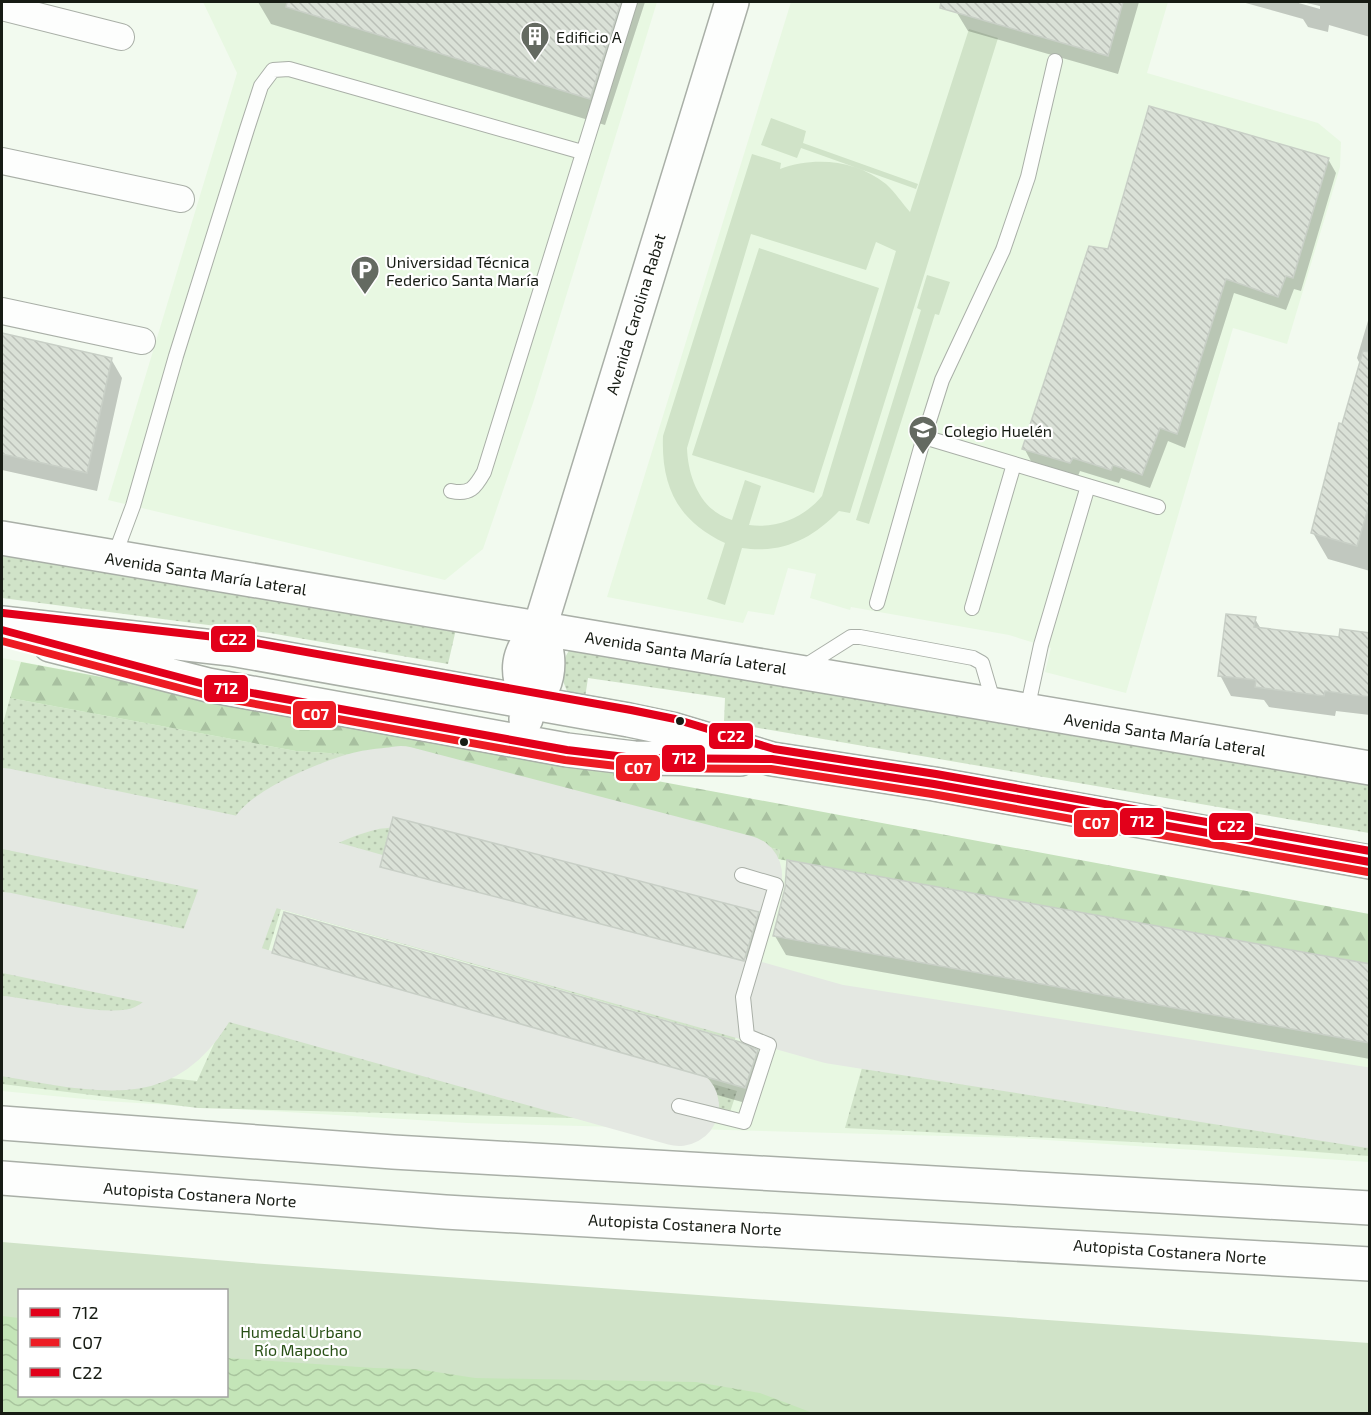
<svg xmlns="http://www.w3.org/2000/svg" width="1371" height="1415" viewBox="0 0 1371 1415" font-family="'Exo 2',sans-serif">
  <defs>
    <pattern id="grass-dots" width="8" height="8" patternUnits="userSpaceOnUse" patternTransform="scale(1.5)"><rect width="8" height="8" fill="#d0e3c8"/><path d="M2 2h.1M6 6h.1" fill="none" stroke="#b2c2ab" stroke-width="1.8" stroke-linecap="round"/></pattern>
    <pattern id="forest-firs" width="22" height="20" patternUnits="userSpaceOnUse" patternTransform="scale(1.5)"><rect width="22" height="20" fill="#c5e1bb"/><path d="M5 1l3.5 6h-7zM16 11l3.5 6h-7z" fill="#a8c0a0"/></pattern>
    <pattern id="water-waves" width="16" height="10" patternUnits="userSpaceOnUse" patternTransform="scale(1.5)"><rect width="16" height="10" fill="#c4e5b8"/><path d="M0 5q4-4 8 0t8 0" fill="none" stroke="#a8c49d"/></pattern>
    <pattern id="building-back-hatch" width="6" height="6" patternUnits="userSpaceOnUse" patternTransform="scale(1.5)"><rect width="6" height="6" fill="#dae1d7"/><path d="M-1 5l2 2M0 0l6 6M5-1l2 2" fill="none" stroke="#bac0b8"/></pattern>
  </defs>
  <rect width="100%" height="100%" fill="#f2faef"/>
  <!-- built -->
  <path fill="#e8f8e2" d="M203,2H657L534,400L483,549L445,580L108,500L237,73Z
    M791,2H1168L1147,73L1318,123L1341,142L1340,167L1287,344L1233,328L1126,693L1045,672L1051,648L1041,645L1009,635L851,607L850,610L810,598L816,574L788,568L774,615L748,611L743,623L607,597Z
    M2,658L984,844L1369,914V1162L1018,1138L467,1123L105,1101L2,1091Z"/>
  <!-- grass -->
  <path fill="url(#grass-dots)" d="M2,550L456,629L448,664L270,633L2,598Z
    M573,646L1368,784L1369,833L724,722L725,698L588,678L585,698L570,696C559,679 559,661 573,646Z
    M10,698L296,751L376,756L460,767L780,850L774,877L395,776C330,787 286,793 245,849L2,800V727Z
    M401,801L764,896L759,913L381,867L746,962L739,983L306,861V832C336,814 366,805 401,801Z
    M2,823L179,858C185,860 195,861 201,865C233,887 211,932 198,959L2,915Z
    M267,884L740,1013L735,1040L281,909L267,956L737,1091L730,1112L235,966L257,892Z
    M2,951L167,986C157,995 147,1009 136,1015C94,1037 46,1031 2,1023Z
    M234,1000L648,1111L683,1121L198,1108L2,1084V1060L197,1081Z
    M867,1050L1369,1131V1156L1277,1149L845,1128Z"/>
  <!-- forest -->
  <path fill="url(#forest-firs)" d="M21,662L1369,914V964L778,859L780,850L460,767L376,756L296,751L10,698Z"/>
  <!-- park -->
  <path fill="#d0e3c8" fill-rule="evenodd" d="M969,29L998,38L850,513L839,511C812,539 782,554 742,548L725,605L707,599L725,543C678,521 661,487 663,436L752,154L781,163L780,169C815,156 856,160 886,184C895,192 902,203 910,212ZM751,234L866,270L876,242L896,251L822,496C805,517 777,529 749,525L761,486L745,480L732,520C701,511 688,478 687,448Z
    M771,118L806,131L803,143L918,184L916,189L801,148L797,158L761,145Z
    M759,248L879,288L814,493L692,455Z
    M927,275L950,282L939,315L935,314L869,524L856,520L921,310L917,308Z
    M2,1242L252,1263L1369,1343V1413H2ZM20,1290H226V1396H20Z"/>
  <!-- water -->
  <path fill="url(#water-waves)" d="M2,1316L19,1318L20,1396H226L227,1358L374,1368L417,1369L475,1378L696,1382L760,1393L813,1413H2Z"/>
  <!-- shadow -->
  <path fill="#0003" d="M258,2H645L605,125L271,24Z
    M961,2H1139L1118,74L968,31L957,13Z
    M1242,2H1295L1320,9V6L1302,2H1370V37L1329,25L1328,32L1308,27L1303,19Z
    M1328,159L1336,173L1301,291L1294,289L1286,310L1234,293L1185,448L1168,441L1150,488L1121,478L1119,483L1080,471L1078,476L1032,463L1024,448L1109,251Z
    M1370,314V571L1328,559L1313,533L1322,501L1320,498L1360,364L1357,358Z
    M2,335L111,359L122,378L97,491L2,470Z
    M1255,619L1261,629L1341,639L1370,634V715L1336,711L1335,716L1269,707L1264,700L1231,696L1220,675Z
    M382,867L758,914L768,932L754,979L393,885Z
    M786,888L1370,966V1059L786,955L775,936Z
    M274,953L757,1051L768,1070L756,1106L285,972Z"/>
  <g fill="none" stroke-linecap="round" stroke-linejoin="round">
    <!-- taxiway -->
    <path stroke="#e4e8e2" stroke-width="80" d="M2,808L253,860L834,1024L1370,1108
      M2,932L209,975L679,1106
      M2,1036C41,1041 94,1055 133,1049C218,1036 222,890 271,836C289,818 345,795 370,790C380,788 391,788 401,786L742,875"/>
  </g>
  <!-- building -->
  <path fill="url(#building-back-hatch)" stroke="#c8cfc6" stroke-width="1.5" d="M287,2H621L590,99L286,7Z
    M941,2H1123L1108,56L940,8Z
    M1149,106L1329,158L1293,278L1286,276L1278,297L1226,279L1177,434L1160,428L1142,475L1113,465L1111,470L1073,458L1070,463L1022,449L1089,246L1108,249Z
    M2,333L112,358L87,473L2,454Z
    M1363,351L1370,352V502L1357,546L1311,533L1339,423L1342,424Z
    M1226,614L1256,617L1254,627L1339,637L1340,629L1370,633V697L1325,691L1324,696L1255,687L1256,680L1218,676Z
    M393,817L759,912L744,961L380,867Z
    M787,860L1370,964V1043L773,936L785,888Z
    M284,912L740,1042L758,1050L745,1088L272,953Z"/>
  <g fill="none" stroke-linecap="round" stroke-linejoin="round">
    <!-- lane casing -->
    <g stroke="#a9afa7" stroke-width="16">
      <path id="lane" d="M1055,61L1028,177L1003,250L942,380L924,437L1158,507
        M451,491C470,495 475,488 484,472L630,2
        M114,557L133,506L176,356L247,129L261,86L273,70L289,69L582,152
        M877,603L924,437
        M972,608L1014,464
        M802,668L851,637H860L973,658L982,663L994,704
        M1027,710L1041,645L1088,486
        M679,1106L744,1122L769,1045L747,1036L743,997L776,885L742,875"/>
    </g>
    <!-- street casing -->
    <g stroke="#a9afa7" stroke-width="28">
      <path id="street" d="M2,7L121,37
        M2,161L181,199
        M2,311L142,341"/>
    </g>
    <!-- secondary casing -->
    <g stroke="#a9afa7" stroke-width="36">
      <path id="secondary" d="M2,538L1370,768
        M2,623L231,649L629,720L672,729L772,759L934,784L1370,862
        M50,645L208,685L567,750L634,758L740,759
        M529,703C514,672 516,653 540,627L732,2
        M526,719C530,696 536,702 543,687C552,667 547,646 540,627"/>
    </g>
    <!-- highway casing -->
    <g stroke="#a9afa7" stroke-width="36">
      <path id="highway" d="M2,1123L393,1152L1370,1208
        M2,1178L445,1212L1370,1264"/>
    </g>
    <!-- lane -->
    <use href="#lane" stroke="#fdfefd" stroke-width="14"/>
    <!-- street -->
    <use href="#street" stroke="#fdfefd" stroke-width="26"/>
    <!-- secondary -->
    <use href="#secondary" stroke="#fdfefd" stroke-width="33"/>
    <!-- highway -->
    <use href="#highway" stroke="#fdfefd" stroke-width="33"/>
    <!-- bus-1 casing -->
    <g stroke="#fff" stroke-width="12">
      <path id="bus-1" d="M2,630L208,685L567,750L634,758L772,759L934,784L1370,862"/>
    </g>
    <!-- bus-2 casing -->
    <g stroke="#fff" stroke-width="12">
      <path id="bus-2" d="M2,641L206,695L565,760L634,768L771,769L932,794L1368,872"/>
    </g>
    <!-- bus-3 casing -->
    <g stroke="#fff" stroke-width="12">
      <path id="bus-3" d="M3,613L233,639L631,710L675,719L774,749L936,774L1370,851"/>
    </g>
    <!-- bus-1 -->
    <use href="#bus-1" stroke="#e2001a" stroke-width="8"/>
    <!-- bus-2 -->
    <use href="#bus-2" stroke="#ed1c24" stroke-width="8"/>
    <!-- bus-3 -->
    <use href="#bus-3" stroke="#e2001a" stroke-width="8"/>
  </g>
  <!-- icons -->
  <defs>
    <g id="building-pin" transform="scale(1.5)"><path d="M0 17L-7.5 6A9.5 9.5 0 1 1 7.5 6Z" fill="#646a61" stroke="#fff"/><path d="M-4-6H4V6H1V3H-1V6H-4ZM-2.5-4.3h1.7v1.8h-1.7ZM.8-4.3h1.7v1.8H.8ZM-2.5-1h1.7V.8h-1.7ZM.8-1h1.7V.8H.8Z" fill="#fff"/></g>
    <g id="parking-pin" transform="scale(1.5)"><path d="M0 17L-7.5 6A9.5 9.5 0 1 1 7.5 6Z" fill="#646a61" stroke="#fff"/><path d="M-3.5-5.5H1a3.5 3.5 0 0 1 0 7H-1V5.5H-3.5ZM-1-3.4V-.6H.8a1.4 1.4 0 0 0 0-2.8Z" fill="#fff"/></g>
    <g id="school-pin" transform="scale(1.5)"><path d="M0 17L-7.5 6A9.5 9.5 0 1 1 7.5 6Z" fill="#646a61" stroke="#fff"/><path d="M0-5L7-2L0 1L-7-2ZM-4 1L0 2.5L4 1V4Q0 6-4 4Z" fill="#fff"/></g>
  </defs>
  <g fill-rule="evenodd">
    <use href="#building-pin" x="535" y="36"/>
    <use href="#parking-pin" x="365" y="270"/>
    <use href="#school-pin" x="923" y="430"/>
  </g>
  <!-- markers -->
  <g fill="#171c14" stroke="#fff" stroke-width="2">
    <circle cx="680" cy="721" r="5"/>
    <circle cx="464" cy="742" r="5"/>
  </g>
  <g text-anchor="middle" dominant-baseline="central" stroke-width="4.5" stroke-linejoin="round" paint-order="stroke">
    <!-- poi labels -->
    <g font-size="16" fill="#171c14" stroke="#fff" text-anchor="start">
      <text x="556" y="36">Edificio A</text>
      <text x="386" y="261">Universidad Técnica<tspan x="386" dy="18">Federico Santa María</tspan></text>
      <text x="944" y="430">Colegio Huelén</text>
    </g>
    <!-- street labels -->
    <g font-size="16" fill="#171c14" stroke="#fff">
      <text transform="translate(635 314) rotate(-73)">Avenida Carolina Rabat</text>
      <text transform="translate(206 573) rotate(9)">Avenida Santa María Lateral</text>
      <text transform="translate(686 652) rotate(9)">Avenida Santa María Lateral</text>
      <text transform="translate(1165 734) rotate(9)">Avenida Santa María Lateral</text>
      <text transform="translate(200 1194) rotate(4)">Autopista Costanera Norte</text>
      <text transform="translate(685 1224) rotate(3)">Autopista Costanera Norte</text>
      <text transform="translate(1170 1251) rotate(4)">Autopista Costanera Norte</text>
    </g>
    <!-- park labels -->
    <g font-size="16" fill="#295016" stroke="#fff">
      <text x="301" y="1331">Humedal Urbano<tspan x="301" dy="18">Río Mapocho</tspan></text>
    </g>
  </g>
  <g stroke="#fff" stroke-width="2">
    <rect x="210" y="625" width="46" height="28" rx="6" fill="#e2001a"/>
    <rect x="203" y="674" width="46" height="29" rx="6" fill="#e2001a"/>
    <rect x="292" y="700" width="45" height="29" rx="6" fill="#ed1c24"/>
    <rect x="708" y="722" width="46" height="28" rx="6" fill="#e2001a"/>
    <rect x="661" y="744" width="45" height="29" rx="6" fill="#e2001a"/>
    <rect x="615" y="754" width="46" height="28" rx="6" fill="#ed1c24"/>
    <rect x="1119" y="807" width="46" height="29" rx="6" fill="#e2001a"/>
    <rect x="1073" y="809" width="46" height="29" rx="6" fill="#ed1c24"/>
    <rect x="1208" y="812" width="46" height="29" rx="6" fill="#e2001a"/>
  </g>
  <g font-size="16" text-anchor="middle" font-weight="bold" fill="#fff">
    <text x="233" y="645">C22</text>
    <text x="226" y="694">712</text>
    <text x="315" y="720">C07</text>
    <text x="731" y="742">C22</text>
    <text x="684" y="764">712</text>
    <text x="638" y="774">C07</text>
    <text x="1142" y="827">712</text>
    <text x="1096" y="829">C07</text>
    <text x="1231" y="832">C22</text>
  </g>
  <!-- border -->
  <rect width="1371" height="1415" fill="none" stroke="#171c14" stroke-width="6"/>
  <!-- legend -->
  <rect x="18" y="1289" width="210" height="108" fill="#ffffff" stroke="#a2a4a1" stroke-width="1.5"/>
  <rect x="30" y="1308" width="30" height="9" fill="#e2001a" stroke="#a2a4a1" stroke-width="1.5"/>
  <text x="72" y="1319" font-size="18" fill="#171c14">712</text>
  <rect x="30" y="1338" width="30" height="9" fill="#ed1c24" stroke="#a2a4a1" stroke-width="1.5"/>
  <text x="72" y="1349" font-size="18" fill="#171c14">C07</text>
  <rect x="30" y="1368" width="30" height="9" fill="#e2001a" stroke="#a2a4a1" stroke-width="1.5"/>
  <text x="72" y="1379" font-size="18" fill="#171c14">C22</text>
</svg>
